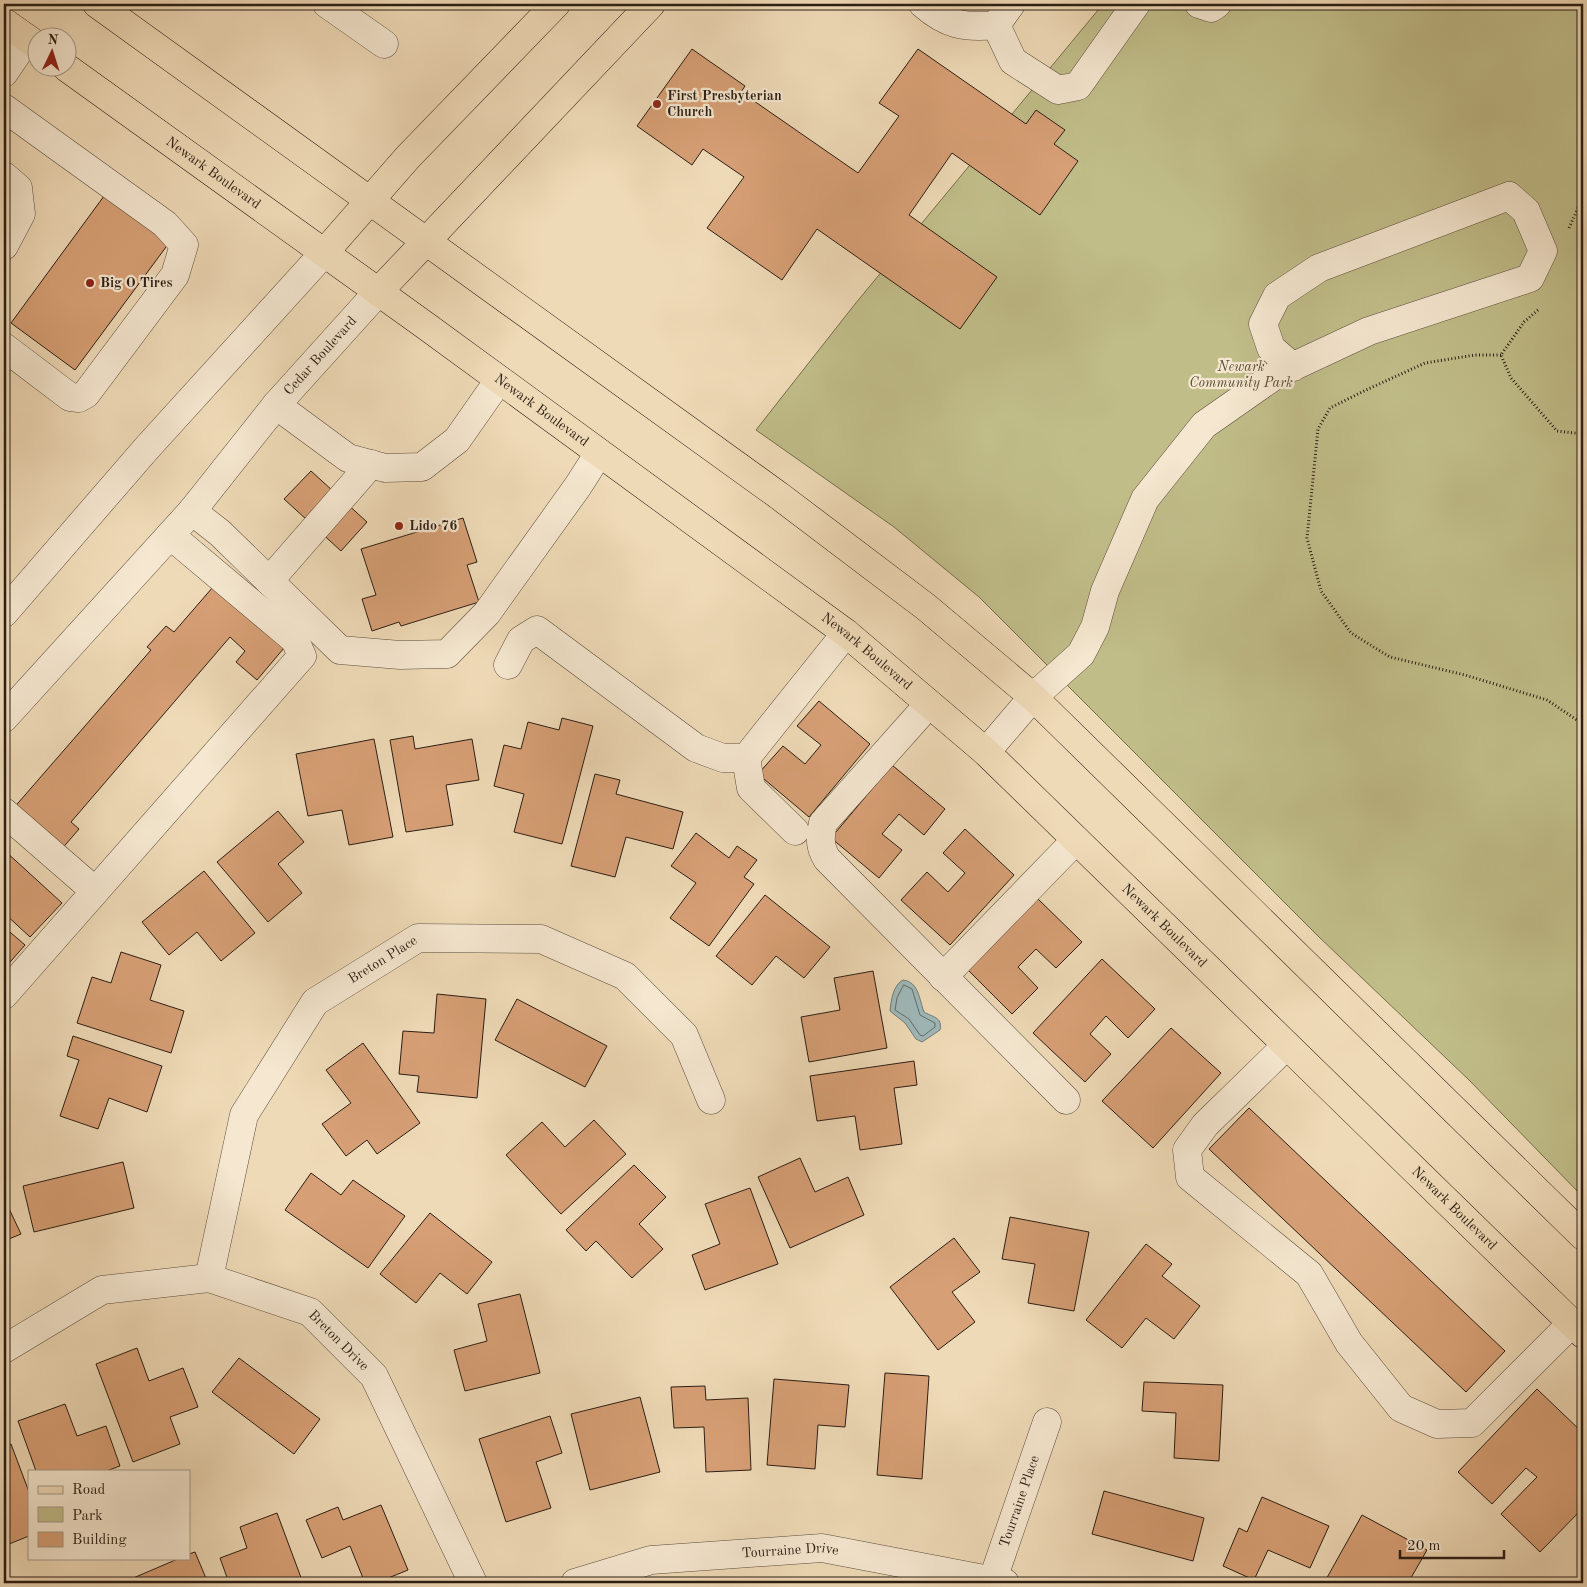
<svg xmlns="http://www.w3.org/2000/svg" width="1587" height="1587" viewBox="0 0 1587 1587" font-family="'Old Standard TT',serif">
  <rect width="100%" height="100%" fill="#efdab7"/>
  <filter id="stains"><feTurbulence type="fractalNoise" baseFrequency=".004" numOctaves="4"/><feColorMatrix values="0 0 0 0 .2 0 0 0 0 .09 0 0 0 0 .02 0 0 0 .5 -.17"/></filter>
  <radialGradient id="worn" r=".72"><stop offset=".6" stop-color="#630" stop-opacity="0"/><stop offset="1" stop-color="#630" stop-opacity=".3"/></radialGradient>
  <!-- green -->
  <path fill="#c0bd89" stroke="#766e4e" d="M1103,4H1583V1197L1469,1080L1319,937L979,597L894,527L756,430L855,304Z"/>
  <!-- water -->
  <path fill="#9eb8b9" stroke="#707a77" d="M903,980C919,982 919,999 924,1012C932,1017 943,1017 940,1030L922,1042L916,1039L905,1023L890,1011C891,1001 893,985 903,980Z"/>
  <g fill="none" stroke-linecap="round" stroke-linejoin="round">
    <!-- shore -->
    <path stroke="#646b66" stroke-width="1" d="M904,985L912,989L920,1015L935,1023V1027L923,1036L920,1035L909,1019L895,1010L897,998Z"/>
  </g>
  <!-- building -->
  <path fill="#d79f75" stroke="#2b1e14" d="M692,49L745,86L741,92L858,173L899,116L879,103L918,49L1026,124L1036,110L1065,130L1054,144L1078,161L1040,215L952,153L909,215L997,277L960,329L817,229L782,280L707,228L744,177L703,149L692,165L637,126Z
    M104,196L169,243L75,370L11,323Z
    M311,471L367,522L341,551L284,499Z
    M463,518L477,562L467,565L479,602L401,626L399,622L372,631L362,599L376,595L361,549Z
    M213,587L284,648L257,680L236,662L245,651L230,637L71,822L79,829L60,851L12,810L151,650L147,647L166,626L174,632Z
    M819,701L870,744L809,817L758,774L783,746L805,764L821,745L797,726Z
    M562,718L593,726L562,844L514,832L524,794L494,786L504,745L521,749L528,722L559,730Z
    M413,736L415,749L472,739L479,780L446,785L453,825L406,832L390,740Z
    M374,739L393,837L349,845L342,810L308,816L296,754Z
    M892,765L945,809L924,835L899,814L882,834L902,850L879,878L831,838Z
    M595,774L620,780L616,794L683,812L673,849L626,837L615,877L571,866Z
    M278,811L304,842L278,864L302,893L268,922L217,862Z
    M965,829L1014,875L950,945L901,900L927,872L948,892L965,873L943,853Z
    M696,833L729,858L737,846L757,860L744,877L754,884L709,946L670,918L696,883L671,866Z
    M4,850L62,903L30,937L4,913Z
    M204,871L255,933L221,961L197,932L169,955L142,922Z
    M765,895L830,947L804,978L776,956L752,985L716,956Z
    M1036,897L1082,942L1056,968L1036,949L1018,967L1038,988L1012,1014L966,968Z
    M4,927L25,945L4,969Z
    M121,952L161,965L150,1000L184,1011L171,1053L77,1023L92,977L111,983Z
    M1102,959L1155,1009L1128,1038L1106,1016L1090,1034L1111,1054L1085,1082L1033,1033Z
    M873,971L887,1048L809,1062L801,1017L840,1010L834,978Z
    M437,994L486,999L477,1098L417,1092L419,1076L399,1074L403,1031L434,1033Z
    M517,999L607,1046L585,1087L495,1040Z
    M1171,1028L1221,1073L1153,1148L1102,1101Z
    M73,1036L162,1066L147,1112L109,1098L98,1129L60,1116L79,1060L67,1056Z
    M363,1043L420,1123L377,1154L367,1140L346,1156L322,1124L351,1103L326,1070Z
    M914,1061L917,1085L894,1088L902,1144L860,1150L855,1116L817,1121L810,1076Z
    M1249,1108L1505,1351L1466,1392L1209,1149Z
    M594,1120L626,1154L561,1214L506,1155L542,1122L565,1147Z
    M800,1158L815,1192L848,1177L864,1215L790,1248L758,1177Z
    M123,1162L134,1208L34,1232L23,1186Z
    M634,1165L666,1197L639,1224L663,1249L632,1278L596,1241L586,1251L566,1230Z
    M311,1173L341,1195L353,1180L405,1216L368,1268L285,1210Z
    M750,1188L778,1264L705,1290L692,1255L720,1244L705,1204Z
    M4,1198L21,1234L4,1241Z
    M430,1213L492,1262L467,1294L440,1273L416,1303L380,1274Z
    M1010,1217L1089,1232L1074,1311L1028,1303L1035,1264L1002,1259Z
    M954,1238L980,1272L952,1292L975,1322L938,1350L890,1287Z
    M1146,1244L1172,1264L1162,1276L1200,1306L1174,1339L1146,1318L1122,1348L1086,1320Z
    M520,1294L540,1373L465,1391L454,1350L487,1341L478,1304Z
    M137,1348L149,1381L183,1368L198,1407L170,1417L180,1444L133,1462L96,1364Z
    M239,1358L320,1419L294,1454L212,1392Z
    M885,1373L929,1376L922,1479L877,1475Z
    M774,1379L849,1385L845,1427L818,1425L815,1469L767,1465Z
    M1144,1382L1223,1385L1219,1461L1174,1458L1176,1413L1142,1411Z
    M705,1386L706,1400L748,1398L751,1470L706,1472L704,1427L674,1428L671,1387Z
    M1537,1389L1583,1433V1508L1540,1552L1501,1514L1537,1477L1526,1468L1492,1504L1458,1472Z
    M640,1397L660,1472L590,1490L571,1414Z
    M65,1404L77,1436L106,1426L120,1466L106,1471H36L18,1421Z
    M550,1416L562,1453L536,1462L551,1508L506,1522L479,1439Z
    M11,1444L29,1492V1536L9,1544L4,1535V1447Z
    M1104,1491L1204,1518L1193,1561L1092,1534Z
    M1262,1497L1329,1526L1310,1568L1268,1550L1254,1580L1223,1566L1239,1528L1247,1532Z
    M381,1505L408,1570L376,1583H365L350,1546L322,1558L306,1520L338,1507L343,1520Z
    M277,1513L303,1583H229L220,1558L247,1548L240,1527Z
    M1362,1515L1427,1550L1408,1583H1324Z
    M195,1552L208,1583H125L124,1582L180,1558H189V1554Z
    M1583,1558V1572L1577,1565Z"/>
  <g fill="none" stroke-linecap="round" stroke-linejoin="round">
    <!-- minor casing -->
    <g stroke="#5c4d3d" stroke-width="29">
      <g id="minor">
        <path d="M327,4L384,44"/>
        <path d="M923,4C947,25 964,28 996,25L1011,4"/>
        <path d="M1199,4L1211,8L1217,4"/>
        <path d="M996,25L1013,61L1058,90L1078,86L1136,4"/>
        <path d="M4,73L27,39"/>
        <path d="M4,108L165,224L184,245L175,275L86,394L79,398L70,397L4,347"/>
        <path d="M4,176L18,188L21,214L4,246"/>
        <path d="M276,405L348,458L385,468L422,467L457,440L499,380"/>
        <path d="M192,511L220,533L340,650L400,655L447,654L487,613L578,486L599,453"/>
        <path d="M269,581L371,464"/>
        <path d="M4,613L146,449L324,253"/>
        <path d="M508,665L521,640L537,630L696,748L723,758H746L846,633"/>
        <path d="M929,704L823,823C820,837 819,846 827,859L1066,1100"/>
        <path id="s1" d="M4,718L192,511L276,405L378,292"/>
        <path d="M986,752L1033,697L1081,654L1095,627L1105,591L1145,499L1204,425L1277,374L1369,331L1530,278L1543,251L1526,211L1509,196L1319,268L1277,296L1263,324L1271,348L1293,367"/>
        <path d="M746,758L751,788L795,831"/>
        <path d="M4,812L95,891"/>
        <path d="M943,977L1076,840"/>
        <path d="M4,995L302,656L295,640L170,535"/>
        <path d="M1286,1046L1205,1125L1187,1150L1190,1177L1309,1274L1349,1343L1401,1408L1437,1424L1472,1423L1572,1323"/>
        <path id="s2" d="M209,1278L244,1115L315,1002L418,938L541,939L625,976L684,1035L711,1100"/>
        <path id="s3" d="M4,1349L102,1290L209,1278L310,1312L374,1376L473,1583"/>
        <path id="s4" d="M993,1579L1047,1422"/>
        <path id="s5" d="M575,1583L651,1560L822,1548L1005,1583"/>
      </g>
    </g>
    <!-- major casing -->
    <g stroke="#2b1e14" stroke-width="29">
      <g id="major">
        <path d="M97,4L778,495L926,607L1033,697L1583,1236"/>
        <path d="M4,22L38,46"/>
        <path id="s6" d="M67,68L426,326L846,633L986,752L1583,1334"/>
        <path d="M324,253L408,157L556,4"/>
        <path d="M378,292L651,4"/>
      </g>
    </g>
    <!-- path -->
    <path stroke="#2b1e14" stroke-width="3" stroke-dasharray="1 2.5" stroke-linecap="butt" d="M1569,228L1583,197
      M1538,310L1524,322L1501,355L1511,378L1557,431L1583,434
      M1501,355H1475L1425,363L1366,390L1330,408L1318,429L1307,538L1321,591L1351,633L1390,657L1465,675L1547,700L1583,724"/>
    <!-- minor -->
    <use href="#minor" stroke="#f5e7d0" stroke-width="28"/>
    <!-- major -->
    <use href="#major" stroke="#efdab7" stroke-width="28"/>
  </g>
  <!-- markers -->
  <g fill="#8f2418" stroke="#f5e7d0" stroke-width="2">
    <circle cx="657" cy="104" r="5"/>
    <circle cx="90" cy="283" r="5"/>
    <circle cx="399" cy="526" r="5"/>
  </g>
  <g text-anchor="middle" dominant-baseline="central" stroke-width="4.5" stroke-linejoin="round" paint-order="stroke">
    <!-- poi labels -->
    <g font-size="14" font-weight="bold" fill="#2b1e14" stroke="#f5e7d0" text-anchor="start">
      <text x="667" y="96">First Presbyterian<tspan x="667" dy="16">Church</tspan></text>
      <text x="100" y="283">Big O Tires</text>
      <text x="409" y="526">Lido 76</text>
    </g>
    <!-- street labels -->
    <g font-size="14" fill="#2b1e14" stroke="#f5e7d0">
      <text stroke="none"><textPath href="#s6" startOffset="180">Newark Boulevard</textPath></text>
      <text stroke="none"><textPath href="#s1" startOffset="481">Cedar Boulevard</textPath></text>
      <text stroke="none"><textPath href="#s6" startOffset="585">Newark Boulevard</textPath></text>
      <text stroke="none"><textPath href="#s6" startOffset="990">Newark Boulevard</textPath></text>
      <text stroke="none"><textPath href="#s6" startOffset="1395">Newark Boulevard</textPath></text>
      <text stroke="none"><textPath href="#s2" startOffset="380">Breton Place</textPath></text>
      <text stroke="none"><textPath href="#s6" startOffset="1800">Newark Boulevard</textPath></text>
      <text stroke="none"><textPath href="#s3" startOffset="369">Breton Drive</textPath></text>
      <text stroke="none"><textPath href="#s4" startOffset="82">Tourraine Place</textPath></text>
      <text stroke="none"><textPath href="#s5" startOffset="219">Tourraine Drive</textPath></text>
    </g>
    <!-- park labels -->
    <g font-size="14" font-style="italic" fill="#584e37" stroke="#f5e7d0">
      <text x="1241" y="367">Newark<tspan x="1241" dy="16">Community Park</tspan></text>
    </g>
  </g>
  <!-- margin -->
  <rect width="1587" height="1587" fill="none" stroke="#efdab7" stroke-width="20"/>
  <rect x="5" y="5" width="1577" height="1577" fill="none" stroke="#2b1e14" stroke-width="2.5"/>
  <rect x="10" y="10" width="1567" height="1567" fill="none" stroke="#2b1e14"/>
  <!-- legend -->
  <rect x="28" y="1470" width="162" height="90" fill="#f5e7d0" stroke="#a49785"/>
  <rect x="38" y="1486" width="25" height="8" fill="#efdab7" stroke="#a49785"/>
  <text x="72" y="1494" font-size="15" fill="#2b1e14">Road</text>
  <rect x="38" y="1507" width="25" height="15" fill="#c0bd89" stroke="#a49785"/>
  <text x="72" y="1520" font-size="15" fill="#2b1e14">Park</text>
  <rect x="38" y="1532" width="25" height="15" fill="#d79f75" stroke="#a49785"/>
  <text x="72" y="1544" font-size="15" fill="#2b1e14">Building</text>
  <!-- north arrow -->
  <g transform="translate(52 52) rotate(4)"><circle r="24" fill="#f5e7d0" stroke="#a49785"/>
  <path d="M0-4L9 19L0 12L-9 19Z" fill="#8f2418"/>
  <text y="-8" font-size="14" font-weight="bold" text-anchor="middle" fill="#2b1e14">N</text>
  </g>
  <!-- scale -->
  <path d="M1400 1550v8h104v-8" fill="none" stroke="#2b1e14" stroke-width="2.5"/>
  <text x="1407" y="1550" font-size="15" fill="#2b1e14" stroke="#f5e7d0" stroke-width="4" paint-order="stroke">20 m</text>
  <rect width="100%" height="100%" filter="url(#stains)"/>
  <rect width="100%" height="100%" fill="url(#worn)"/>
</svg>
